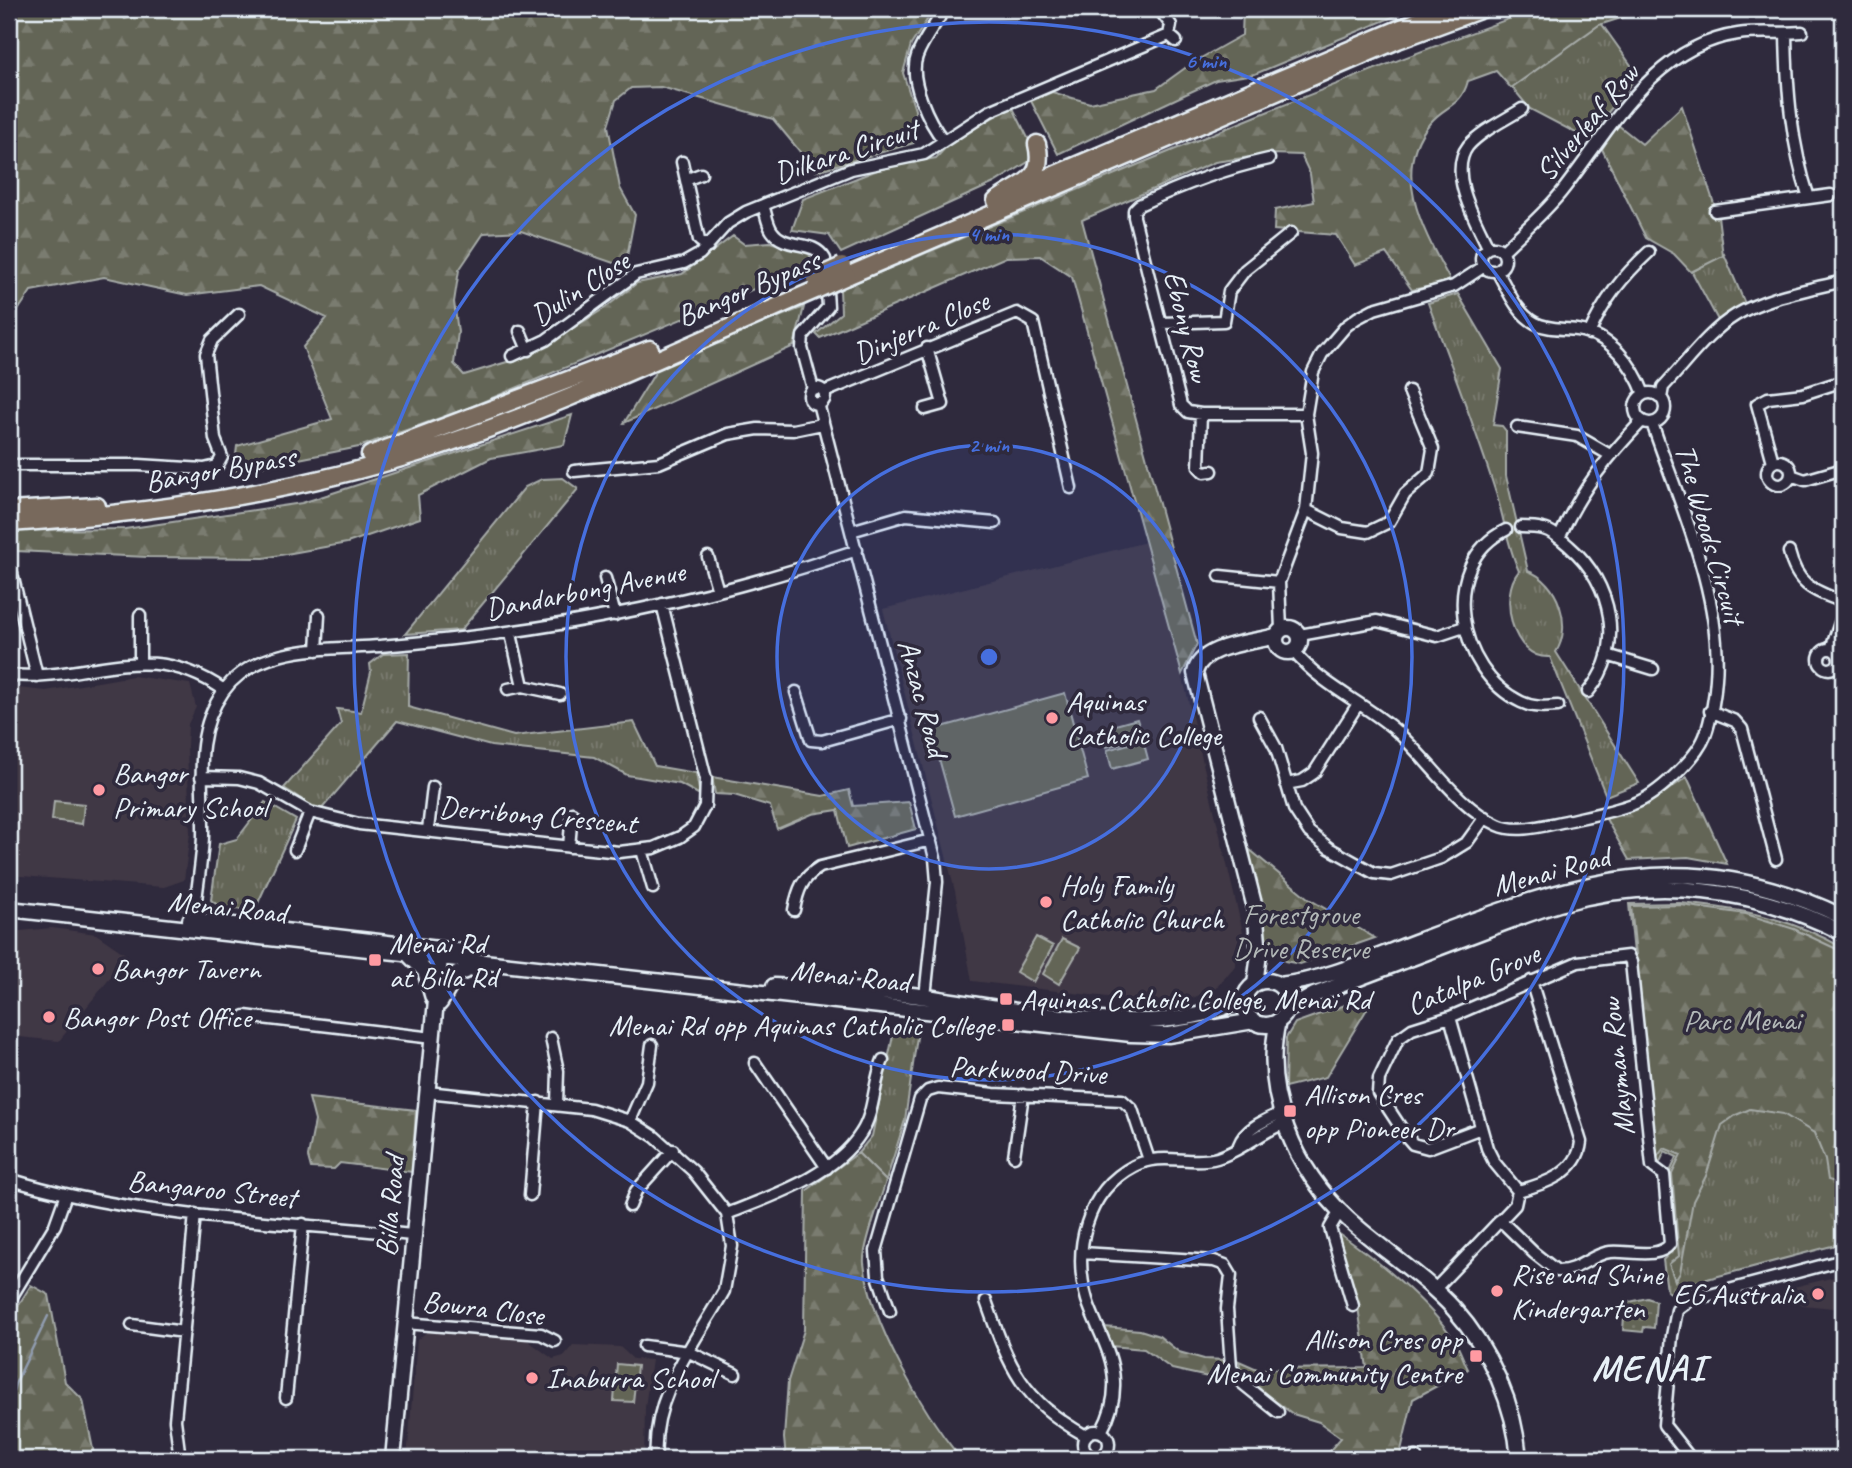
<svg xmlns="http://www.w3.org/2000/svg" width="1852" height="1468" viewBox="0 0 1852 1468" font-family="Caveat,sans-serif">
  <defs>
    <pattern id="grass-tufts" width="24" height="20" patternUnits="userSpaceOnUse" patternTransform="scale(1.75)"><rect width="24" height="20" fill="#646557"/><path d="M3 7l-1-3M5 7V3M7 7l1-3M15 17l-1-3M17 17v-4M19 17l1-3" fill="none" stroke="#7a7c70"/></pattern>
    <pattern id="forest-firs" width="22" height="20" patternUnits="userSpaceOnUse" patternTransform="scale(1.75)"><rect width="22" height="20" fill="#646557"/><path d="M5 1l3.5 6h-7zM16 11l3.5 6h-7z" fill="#7a7c70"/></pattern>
    <pattern id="garden-dots" width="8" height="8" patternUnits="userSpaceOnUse" patternTransform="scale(1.75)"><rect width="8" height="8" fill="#646557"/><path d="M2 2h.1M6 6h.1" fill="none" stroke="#7a7c70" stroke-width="1.8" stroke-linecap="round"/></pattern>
  </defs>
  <rect width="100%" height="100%" fill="#2f2a3d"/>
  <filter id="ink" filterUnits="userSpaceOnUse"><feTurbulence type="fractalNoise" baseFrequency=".0143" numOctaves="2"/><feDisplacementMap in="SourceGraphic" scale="14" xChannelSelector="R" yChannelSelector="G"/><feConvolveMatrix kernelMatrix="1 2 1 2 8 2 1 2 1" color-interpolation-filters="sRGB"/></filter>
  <g filter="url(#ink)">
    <!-- built -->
    <path fill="#413845" d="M1146,542L1182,674L1244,937L1235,966L1215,989L1187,1000L1142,1001L972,981L955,891L883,609Z
      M133,676L190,684L196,707L188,724L187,747L190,833L184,880L164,887L9,875V687L46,691Z
      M52,928L96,934L128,956L59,1041L9,1036V932Z
      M1843,1275V1309L1803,1305L1792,1300L1794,1287Z
      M428,1331L527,1340L553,1359L564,1356L573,1345L620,1347L633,1359L652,1360L645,1407L644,1459H407L417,1340Z"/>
    <!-- grass -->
    <path fill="url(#grass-tufts)" stroke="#a6aba8" stroke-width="2" d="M1601,23L1638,75L1601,121L1591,141L1530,109L1511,86Z
      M1724,254L1746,306L1719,322L1692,272Z
      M1458,294L1502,369L1493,425L1502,426L1506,431V476L1528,571C1558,581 1573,626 1556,652L1639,783L1606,796L1550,657C1512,660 1498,595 1519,571C1507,545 1504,517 1495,490C1475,427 1451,365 1428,303Z
      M563,478L578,489L461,630L405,634L525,487L542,479Z
      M409,653L408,707L514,736L634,722L655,766L696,773L700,795L680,784L627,775L594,757L491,746L397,721L320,811L284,788L341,724L337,709L361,712L371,672L370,664L383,654Z
      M265,802L296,820L257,905C246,913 220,909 211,900L219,844L237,839Z
      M1680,903C1740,909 1790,917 1843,948V1243L1696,1282L1681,1298L1667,1291L1663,1260C1691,1236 1665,1203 1670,1173C1671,1168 1675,1162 1677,1157L1665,1151L1660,1162L1655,1158L1629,904Z
      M895,1026L918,1030L905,1120L886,1181L858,1153L872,1136Z"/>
    <!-- forest -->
    <path fill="url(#forest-firs)" stroke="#a6aba8" stroke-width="2" d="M9,9H113L125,19L140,15L143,9H934L911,45L903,73L915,110L914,143L816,171L773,119L661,87L631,88L616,100L608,126L620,188L635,215L625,267L521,231L484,233L459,270L454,302L458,332L454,364L464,375L530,355L605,308L637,283L682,274L733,236L744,244L770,242L809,254L814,264L468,408L359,447L234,472L237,446L332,419L303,347L327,318L259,286L187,295L104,277L31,291L9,324Z
      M1243,9H1412L1255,74L1216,80L1058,154L1031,101L1052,92L1090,103L1156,89L1192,63L1242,35Z
      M1536,9H1649L1599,25L1511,88L1496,71L1468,81C1461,107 1445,105 1430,123C1388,173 1426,235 1451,282L1412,290L1386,253L1355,265L1336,235L1274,230L1275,210L1314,202L1310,174L1301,155L1271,154L1215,162L1082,220L1197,644L1182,674L1072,277L1040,256L1006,257L820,338L816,334L841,313L840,289C1071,193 1301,93 1536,9Z
      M1012,106L1030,142L1033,159L994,183L841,253L829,235L792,230L803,199L885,167L936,158L949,144Z
      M1682,106L1718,216L1723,256L1691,272L1674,254L1646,238L1602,149L1618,125L1642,144Z
      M804,307L794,346L624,423L661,363Z
      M572,415L564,445L491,458L418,495L420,518L347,543L264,558L148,557L16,551L14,530L125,529L302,503Z
      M712,777L823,796L849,790L853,806L909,802L916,829L847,848L838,810L812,814L777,829L770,806L734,795L715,794Z
      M1687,777L1727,864L1688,857L1629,860L1605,817L1646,805Z
      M1249,849L1309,899L1375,938L1300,964L1285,961L1267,944Z
      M1681,905L1746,914L1794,929L1843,952V1184L1828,1180L1825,1160L1814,1133L1783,1114L1750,1109L1736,1115L1722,1125L1706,1176L1693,1201L1680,1273L1675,1281L1669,1264L1679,1256L1672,1174L1681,1155L1664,1148L1657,1157L1631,906Z
      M1376,994L1326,1077L1285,1087L1286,1038L1295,1023Z
      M309,1098L416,1110L412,1172L340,1163L334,1169L311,1168L308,1157L315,1121Z
      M858,1153L886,1181C881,1198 862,1248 864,1263C871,1325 923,1412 961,1459H786L784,1438L788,1381L804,1330L806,1191Z
      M1335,1231C1374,1257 1428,1300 1454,1340C1460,1348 1463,1360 1468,1369L1413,1399L1399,1459H1322L1341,1438L1319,1422L1293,1414L1242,1377L1239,1361L1257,1369L1367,1368L1357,1300Z
      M31,1285L49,1295L65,1382L83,1400L95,1459H9V1320Z
      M1104,1327L1140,1330L1159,1336L1179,1352L1204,1359L1225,1360L1228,1376L1208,1377L1172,1369L1144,1349L1111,1346Z"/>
    <!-- garden -->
    <path fill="url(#garden-dots)" stroke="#a6aba8" stroke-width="2" d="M1647,1298L1656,1301L1654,1328L1644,1327L1643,1332L1623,1330L1625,1303Z"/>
    <!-- pitch -->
    <path fill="#646557" stroke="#a6aba8" stroke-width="2" d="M1065,693L1088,779L955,816L931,730Z
      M1137,719L1143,738L1106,747L1101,729Z
      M1143,740L1148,759L1112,769L1107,750Z
      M54,801L84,804L82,824L52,820Z
      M1036,937L1053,946L1033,982L1016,972Z
      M1062,939L1080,948L1059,984L1043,974Z
      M617,1364L637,1366L633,1402L614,1401Z"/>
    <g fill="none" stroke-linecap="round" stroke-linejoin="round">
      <!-- stream -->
      <path stroke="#909caf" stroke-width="2.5" d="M9,1409L15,1384L48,1316"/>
      <!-- street casing -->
      <g stroke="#e8f1f8" stroke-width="15">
        <path id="street" d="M1159,9L1171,25L1169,35L1176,41
          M1786,33C1787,90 1791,144 1809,198
          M944,141C929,123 908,79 917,56C923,39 936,25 944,9
          M1269,159C1223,169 1182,185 1139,205L1134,210V217L1181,405L1188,412L1201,414H1306
          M682,162L699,240L708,247
          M688,179L701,174
          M763,205C766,213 767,224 772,231C786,251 813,238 825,259L828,307L803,336L802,348L813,389
          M1715,211L1831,195
          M1481 259a12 12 0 1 1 24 0a12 12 0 1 1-24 0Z
          M1488,247C1476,221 1447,173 1468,146C1481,131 1505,120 1522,109
          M1503,251C1523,231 1546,212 1563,190C1610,130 1653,46 1738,34C1759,31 1781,34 1802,32
          M1497,271C1507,288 1516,313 1535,323C1548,330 1563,328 1577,330C1611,335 1633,365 1644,394
          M1162,323L1224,321L1229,291L1245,270L1291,233
          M520,331L528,350
          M1589,334C1604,300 1622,277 1649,252
          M512,356L546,340L636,274L684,263L700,254L728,223L746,212L851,169L924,154L990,111L1169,35
          M809 396a8 8 0 1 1 16 0a8 8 0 1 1-16 0Z
          M824,392L1017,313L1033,322L1071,488
          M1635 408a15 15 0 1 1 30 0a15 15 0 1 1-30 0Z
          M1661,398L1663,387C1686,363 1708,332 1736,315C1768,296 1808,290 1843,281
          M818,403L935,858L937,882L925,997
          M925,409L943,404L927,348
          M1201,414L1199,467L1204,472L1212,471
          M1517,427L1577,436L1610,455
          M1767 473a12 12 0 1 1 24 0a12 12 0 1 1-24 0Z
          M1773,462L1757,404L1768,398L1803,394L1843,381
          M9,465H139L204,469L217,466L222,457L215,439L206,354L212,340L239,314
          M574,471L659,463L728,434L758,429L793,430L822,424
          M1791,475L1805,480L1843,469
          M1306,510L1342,528L1368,532L1389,522L1405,494L1429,473L1433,449L1409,391
          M1521,527C1528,527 1536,527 1543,529C1553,531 1562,540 1570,547C1612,583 1626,647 1588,692
          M1506,530C1437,563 1457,672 1521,702C1533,708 1545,707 1558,706
          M851,531L906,515L995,523
          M1559,538C1582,488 1605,460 1642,421
          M1789,552C1797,584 1811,590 1841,601
          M708,557L718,591
          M9,562L37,676
          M1220,576L1279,582
          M605,578L615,615
          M1281,629L1279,582L1306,510L1312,453L1306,414L1313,372L1322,354L1346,326L1357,318L1374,309L1454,286L1483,267
          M511,634L523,686
          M1300,635L1377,621L1437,636L1464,627
          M1831,649L1843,614
          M1819 659a10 10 0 1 1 20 0a10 10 0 1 1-20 0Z
          M317,650L319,615
          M1293,651C1323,686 1359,700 1393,728C1428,758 1456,806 1498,825C1518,834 1545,825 1566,821C1588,816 1611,812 1633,804C1656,796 1696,759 1705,736C1711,720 1715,696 1716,679C1723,596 1678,500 1652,423
          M1607,655L1653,669
          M140,661V615
          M9,675C91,682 146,636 224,690
          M508,689L523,686L560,694
          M796,692L811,740L822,741L901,719
          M1710,711L1735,721L1742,729L1776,859
          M1259,717L1276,748L1294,809L1309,832L1329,848L1374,873L1391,875L1441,858L1467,842L1485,817
          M201,777L239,778L259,783L310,812L359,824L619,852L654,848L680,837L694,827L705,806L706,779L662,604
          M1286,784L1302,781L1314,773L1358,704
          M428,830L433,787
          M569,847L572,813
          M295,850L310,812
          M642,850L653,888
          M794,910C798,889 802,878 820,867L931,840
          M194,920C196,892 202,864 203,836C204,785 192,736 223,692C256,644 328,650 380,646C542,633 702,603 857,550
          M245,1016L433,1038
          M1450,1017L1487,1148L1494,1162L1518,1191C1545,1184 1578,1173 1581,1142L1531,981
          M551,1038L558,1071L557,1104
          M755,1063L827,1168
          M427,1092L591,1109L630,1121L655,1137L693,1171L727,1214L732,1246L724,1291C694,1344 651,1396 656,1459
          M630,1121L647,1082L652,1045
          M1481,1128L1428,1148L1413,1144L1407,1137L1378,1093L1379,1079L1398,1039L1412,1029L1450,1017L1578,962L1628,956L1631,962L1652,1166L1664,1175L1670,1244C1658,1260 1629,1250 1610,1252C1591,1254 1578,1272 1557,1271L1534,1253L1500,1220
          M1239,1145C1245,1128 1266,1120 1281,1113
          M1014,1156L1023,1095
          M9,1179C138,1219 279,1221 413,1235
          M530,1195L538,1102
          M630,1206L636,1191L673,1150
          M1340,1211L1330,1228L1353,1306
          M727,1214C772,1196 834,1176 861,1133C875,1112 873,1083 883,1060
          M1082,1253L1214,1261L1225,1265L1231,1275L1227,1309L1231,1367L1237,1379L1278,1412
          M1434,1290L1515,1205L1518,1191
          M9,1301L55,1225L65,1197
          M986,1301C1010,1369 1021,1399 1086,1436
          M890,1311L878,1276L876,1251L920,1099L928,1091L938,1088L994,1094L1122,1100L1132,1109L1149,1160
          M405,1323L541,1334L555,1341
          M132,1325L184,1332
          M644,1346L689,1352L735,1374
          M286,1398L303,1224
          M1083 1444a13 13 0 1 1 26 0a13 13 0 1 1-26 0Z
          M1101,1432C1110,1416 1115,1400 1114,1381C1113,1352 1096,1328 1087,1300C1072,1250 1086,1191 1134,1166C1160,1152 1187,1164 1213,1159C1234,1155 1262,1132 1284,1123
          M180,1459L175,1420L195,1214
          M1416,1459V1457
          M1691,1459L1664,1425L1672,1336L1677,1310L1691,1300L1843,1260"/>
      </g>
      <!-- secondary casing -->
      <g stroke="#e8f1f8" stroke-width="19">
        <path id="secondary" d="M1276 640a12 12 0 1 1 24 0a12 12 0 1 1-24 0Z
          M9,909L1131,1034L1169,1035L1254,1021
          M190,920L465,952
          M410,956L425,971L433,998
          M1244 1003a22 22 0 1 1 44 0a22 22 0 1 1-44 0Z
          M1255,984L1259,954L1255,908L1195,673C1201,644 1252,643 1276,636
          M1279,985C1326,980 1370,959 1415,942C1569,884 1683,839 1843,917
          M774,986C820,988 866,990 912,995C1000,1006 1169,1047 1246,996
          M440,1003L457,974L478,966
          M1286,1011L1314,995C1363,976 1411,958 1459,940C1492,928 1525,914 1559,904C1654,876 1755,888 1843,933
          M1278,1021C1261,1093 1295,1170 1348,1219C1382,1250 1423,1275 1454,1309C1490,1349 1515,1405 1519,1459
          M393,1459L440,958"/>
      </g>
      <!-- primary casing -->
      <g stroke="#e8f1f8" stroke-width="21">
        <path id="primary" d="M1023,188L1446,9
          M996,201C1020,183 1046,181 1037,144
          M847,276L1398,40L1482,9
          M370,455L650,349
          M9,511L97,506
          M9,523C148,514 287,494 421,452C557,409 687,345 818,289"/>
      </g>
      <!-- street -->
      <use href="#street" stroke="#2f2a3d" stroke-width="10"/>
      <!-- secondary -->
      <use href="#secondary" stroke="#2f2a3d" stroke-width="14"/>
      <!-- primary -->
      <use href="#primary" stroke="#78695c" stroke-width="16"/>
      <!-- primary-bridge casing -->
      <g stroke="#e8f1f8" stroke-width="21" stroke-linecap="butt">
        <path id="primary-bridge" d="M815,278L842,266
          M818,289L847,276"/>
      </g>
      <!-- primary-bridge -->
      <use href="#primary-bridge" stroke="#78695c" stroke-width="16"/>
    </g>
  </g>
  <!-- distance rings -->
  <circle cx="989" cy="657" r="212" fill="#466fde" fill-opacity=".12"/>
  <g fill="none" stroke="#466fde" stroke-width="3.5">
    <circle cx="989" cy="657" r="212"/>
    <circle cx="989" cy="657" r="423"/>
    <circle cx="989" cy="657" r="635"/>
  </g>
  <!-- markers -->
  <g fill="#ff9aa2" stroke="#2f2a3d" stroke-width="2.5">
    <circle cx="1052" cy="718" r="7"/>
    <circle cx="99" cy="790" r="7"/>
    <circle cx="1046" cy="902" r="7"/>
    <rect x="368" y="953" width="14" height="14" rx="3.5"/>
    <circle cx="98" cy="969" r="7"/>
    <rect x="999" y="992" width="14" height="14" rx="3.5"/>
    <circle cx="49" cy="1017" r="7"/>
    <rect x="1001" y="1018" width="14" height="14" rx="3.5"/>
    <rect x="1283" y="1104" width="14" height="14" rx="3.5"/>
    <circle cx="1497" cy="1291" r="7"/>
    <circle cx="1818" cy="1294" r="7"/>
    <rect x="1469" y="1349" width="14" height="14" rx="3.5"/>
    <circle cx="532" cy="1378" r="7"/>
  </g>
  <g text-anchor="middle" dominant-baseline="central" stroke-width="7" stroke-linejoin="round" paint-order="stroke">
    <!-- street labels -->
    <g font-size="30" fill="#e8f1f8" stroke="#2f2a3d">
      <text transform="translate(1587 122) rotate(-50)">Silverleaf Row</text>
      <text transform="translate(846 151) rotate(-18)">Dilkara Circuit</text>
      <text transform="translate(580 288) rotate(-33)">Dulin Close</text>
      <text transform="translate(748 288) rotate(-23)">Bangor Bypass</text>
      <text transform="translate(1187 326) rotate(76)">Ebony Row</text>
      <text transform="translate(921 327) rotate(-23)">Dinjerra Close</text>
      <text transform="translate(220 469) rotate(-10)">Bangor Bypass</text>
      <text transform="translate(1710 534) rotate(74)">The Woods Circuit</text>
      <text transform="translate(585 590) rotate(-11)">Dandarbong Avenue</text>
      <text transform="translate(923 698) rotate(75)">Anzac Road</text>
      <text transform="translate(538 815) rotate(5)">Derribong Crescent</text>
      <text transform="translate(1551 871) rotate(-15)">Menai Road</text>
      <text transform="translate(227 907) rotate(6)">Menai Road</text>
      <text transform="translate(850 976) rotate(6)">Menai Road</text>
      <text transform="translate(1473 979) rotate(-23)">Catalpa Grove</text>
      <text transform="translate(1617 1067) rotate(-96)">Mayman Row</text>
      <text transform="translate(1028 1070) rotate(3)">Parkwood Drive</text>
      <text transform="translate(212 1189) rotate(6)">Bangaroo Street</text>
      <text transform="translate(390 1206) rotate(-85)">Billa Road</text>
      <text transform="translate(483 1308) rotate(7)">Bowra Close</text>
    </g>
    <!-- poi labels -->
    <g font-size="30" fill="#e8f1f8" stroke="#2f2a3d" text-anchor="start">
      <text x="1066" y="701">Aquinas<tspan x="1066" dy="34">Catholic College</tspan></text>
      <text x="113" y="773">Bangor<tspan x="113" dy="34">Primary School</tspan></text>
      <text x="1060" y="885">Holy Family<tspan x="1060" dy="34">Catholic Church</tspan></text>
      <text x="389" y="943">Menai Rd<tspan x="389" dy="34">at Billa Rd</tspan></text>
      <text x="112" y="969">Bangor Tavern</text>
      <text x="1020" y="999">Aquinas Catholic College, Menai Rd</text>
      <text x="63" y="1017">Bangor Post Office</text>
      <text x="994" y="1025" text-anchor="end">Menai Rd opp Aquinas Catholic College</text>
      <text x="1304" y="1094">Allison Cres<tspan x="1304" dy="34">opp Pioneer Dr</tspan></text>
      <text x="1511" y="1274">Rise and Shine<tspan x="1511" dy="34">Kindergarten</tspan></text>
      <text x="1804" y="1294" text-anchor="end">EG Australia</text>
      <text x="1462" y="1339" text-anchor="end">Allison Cres opp<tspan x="1462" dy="34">Menai Community Centre</tspan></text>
      <text x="546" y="1378">Inaburra School</text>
    </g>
    <!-- park labels -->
    <g font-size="30" fill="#b3b9b8" stroke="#2f2a3d">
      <text x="1301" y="914">Forestgrove<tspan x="1301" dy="34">Drive Reserve</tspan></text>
      <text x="1742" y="1020">Parc Menai</text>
    </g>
    <!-- district labels -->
    <g font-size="37" font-weight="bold" letter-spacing="2" fill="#e8f1f8" stroke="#2f2a3d">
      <text x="1649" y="1367">MENAI</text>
    </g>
  </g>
  <circle cx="989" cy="657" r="10" fill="#466fde" stroke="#2f2a3d" stroke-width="3.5"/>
  <g font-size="21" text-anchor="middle" font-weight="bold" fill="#466fde" stroke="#2f2a3d" stroke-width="7" stroke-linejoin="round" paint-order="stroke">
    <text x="1206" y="68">6 min</text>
    <text x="989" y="241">4 min</text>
    <text x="989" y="452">2 min</text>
  </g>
  <!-- margin -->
  <rect width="1852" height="1468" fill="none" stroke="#2f2a3d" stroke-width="35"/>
  <rect x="18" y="18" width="1817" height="1433" fill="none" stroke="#e8f1f8" stroke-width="2.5" filter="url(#ink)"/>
</svg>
